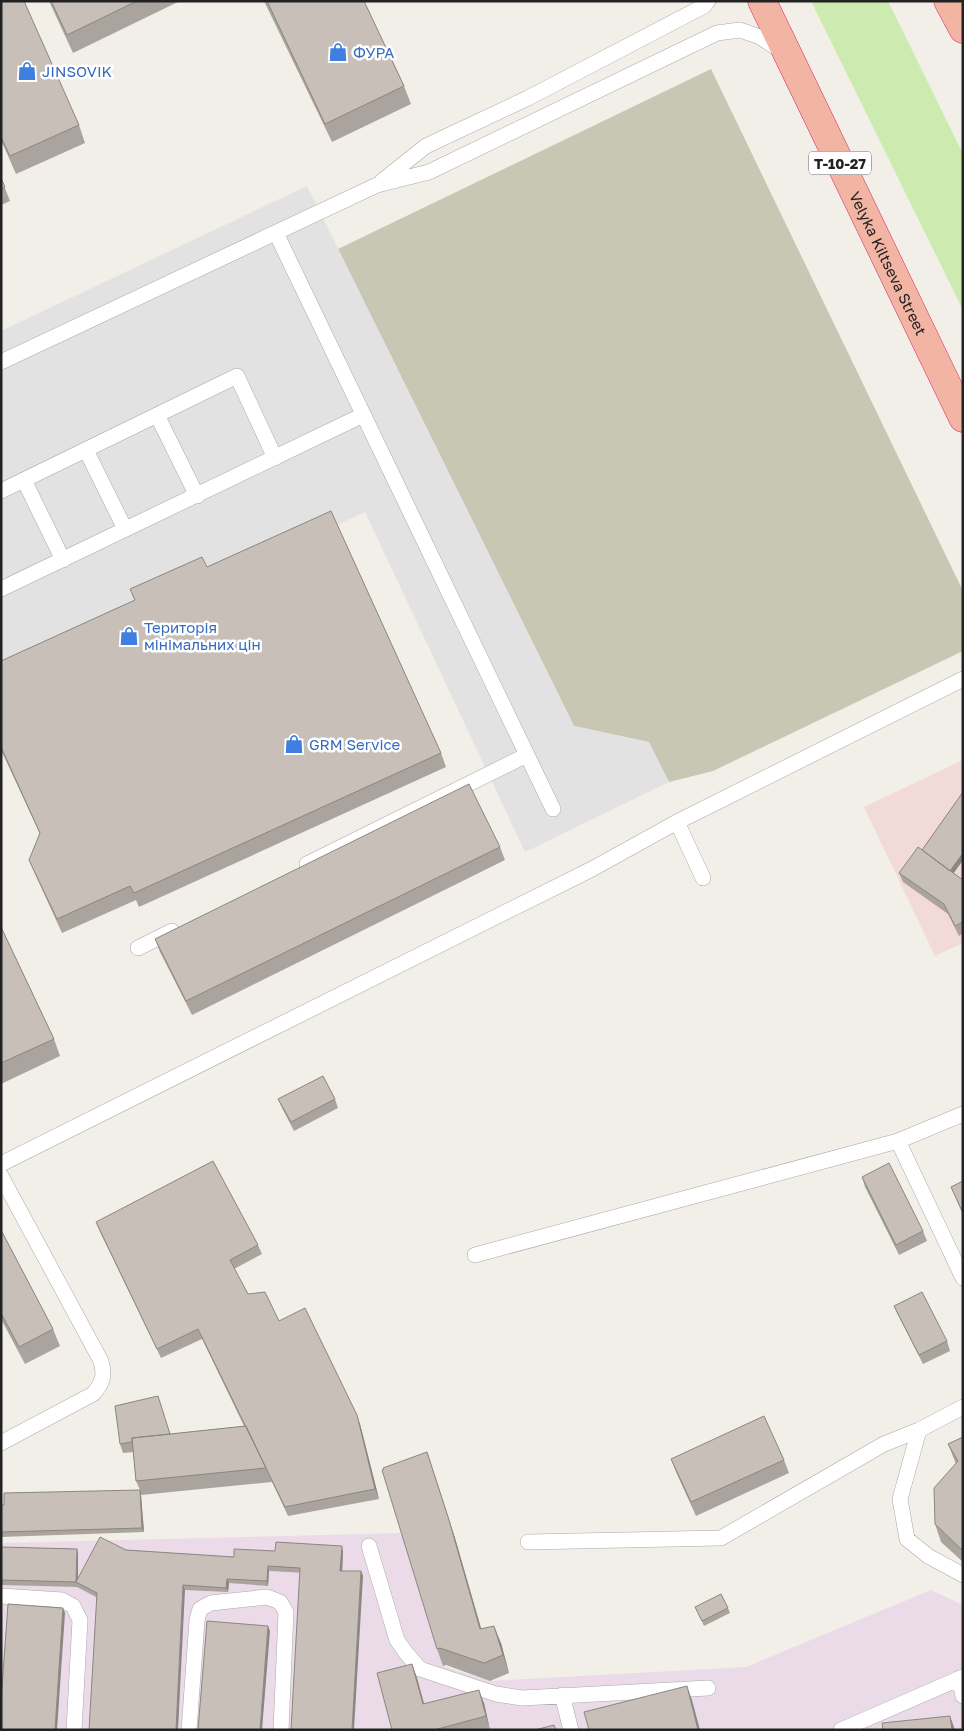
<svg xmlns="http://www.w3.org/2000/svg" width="964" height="1731" viewBox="0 0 964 1731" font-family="'Golos Text',sans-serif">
  <rect width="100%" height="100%" fill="#f2efe9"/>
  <!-- commercial -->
  <path fill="#f2dad9" d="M963,760V943L935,956L864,807Z"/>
  <!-- industrial -->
  <path fill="#ebdbe8" d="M402,1533L443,1666L490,1681L746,1667L931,1590L963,1605V1730H1V1543Z"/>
  <!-- construction -->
  <path fill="#c7c7b4" d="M711,69L963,591V651L713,771L669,782L648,742L574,726L338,249Z"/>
  <!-- grass -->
  <path fill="#cdebb0" d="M811,1H888L963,154V310Z"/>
  <!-- parking -->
  <path fill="#e2e2e2" d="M307,186L574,726L649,742L669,782L525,852L365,512L1,682V331Z"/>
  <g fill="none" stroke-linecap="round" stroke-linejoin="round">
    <!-- service casing -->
    <g stroke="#a9a9a9" stroke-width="16">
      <path id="service" d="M382,181L426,146L528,98L704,6L708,1
        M276,233L553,809
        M1,362L377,185L429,172L717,33L740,30L760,37L783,52
        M157,415L197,496
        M86,450L125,529
        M24,480L63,560
        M1,491L237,376L275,458
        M1,589L363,415
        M677,822L703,878
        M307,864L527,755
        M138,948L172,931
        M898,1141L963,1278
        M1,1164L592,869L677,822L963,679
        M1,1176L101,1361C105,1375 103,1383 93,1394L1,1443
        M475,1255L898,1141L963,1114
        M919,1430L900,1499L907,1539L928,1556L963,1575
        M528,1542L721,1538L884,1444L919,1430L963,1407
        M369,1546L397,1640L406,1653L420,1669L496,1694L522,1698L708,1688
        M1,1596L62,1600L73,1606L80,1620L74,1730
        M959,1678L963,1696
        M562,1695L571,1730
        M189,1730L197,1620L200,1609L211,1603L267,1597L280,1602L286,1612L281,1730
        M841,1730L963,1677"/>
    </g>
    <!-- trunk casing -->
    <g stroke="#dc2a67" stroke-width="29">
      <g id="trunk">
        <path id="s1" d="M762,1L963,418"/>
        <path d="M948,1L963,29"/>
      </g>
    </g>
    <!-- service -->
    <use href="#service" stroke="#fff" stroke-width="15"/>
    <!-- trunk -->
    <use href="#trunk" stroke="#f2b4a3" stroke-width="28"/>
  </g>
  <!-- wall -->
  <path fill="#aba49e" d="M1,1L79,125L85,143L16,174L1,140Z
    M49,1H180L73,53Z
    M264,1H364L404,86L411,104L332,142Z
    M1,178L10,201L1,205Z
    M207,567L441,753L446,767L139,907L136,900L62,933L35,874L29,860L40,834L1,750V661L135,601L130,589Z
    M963,792V860L953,873L963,880V933L959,936L948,914L903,882L899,873L922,850Z
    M500,847L505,860L192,1015L160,952L155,939Z
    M1,927L54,1039L60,1056L1,1084Z
    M278,1099H335L338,1108L294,1131L282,1108Z
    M862,1177L923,1231L927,1241L899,1255L865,1187Z
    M963,1181V1215L951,1187Z
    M96,1222L258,1245L262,1254L234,1269L248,1294L279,1321L360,1424L379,1499L288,1516L272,1482L141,1495L144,1532L1,1537V1505L140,1490L136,1481L133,1452L123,1453L120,1444L158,1396L170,1434L244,1426L202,1339L161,1358L100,1232Z
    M1,1230L53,1329L60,1346L25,1364L1,1319Z
    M894,1306L947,1341L950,1351L923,1364L898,1315Z
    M963,1437V1562L941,1542L935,1524L956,1464L948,1444Z
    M427,1452L455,1538L481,1628L501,1643L509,1673L490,1681L446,1665L443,1666L437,1649Z
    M671,1459L784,1460L789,1473L696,1516L676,1472Z
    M1,1547L77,1549L78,1554V1579L126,1550L234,1557L275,1551H343L342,1571H361L363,1576L269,1571L268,1586L229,1583L228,1592L185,1590L96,1597L77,1587L1,1585Z
    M695,1607L728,1608L730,1613L704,1626Z
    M412,1664L417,1678L424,1704L484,1703L490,1730H392Z"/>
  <!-- shaded-wall -->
  <path fill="#8b8681" d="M963,853V860L951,877L949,872Z
    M357,1415L360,1424L379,1499L375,1489Z
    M427,1452L455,1538L486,1646L480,1629Z
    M140,1490L141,1495L144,1532L142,1528Z
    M342,1546L343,1551L342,1575L340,1571Z
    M77,1549L78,1554V1583L76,1582Z
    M268,1566L269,1571L268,1586L267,1581Z
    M361,1571L363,1576L354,1730H352Z
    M227,1579L229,1583L228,1592L226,1588Z
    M183,1585L185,1590L178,1730H176Z
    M63,1608L65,1613L57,1730H55Z
    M268,1626L270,1631L262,1730H260Z
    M494,1626L501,1643L509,1673L503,1655Z
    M412,1664L417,1678L428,1718L423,1704Z
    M687,1686L692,1700L700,1730H698Z
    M479,1690L484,1703L490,1730L486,1716Z
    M950,1716L955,1730H952Z"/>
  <!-- building -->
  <path fill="#c7bfb8" stroke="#8b8681" d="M1,1H24L79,125L10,156L1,137Z
    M51,1H137L67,35Z
    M267,1H364L404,86L325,124Z
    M1,178L5,187L1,189Z
    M331,511L441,753L134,893L130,886L57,919L29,860L40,833L1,747V661L135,600L130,589L202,557L207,567Z
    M469,784L500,847L186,1001L155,939Z
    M963,792V853L950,871L922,850Z
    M918,847L963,880V922L955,926L944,904L899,873Z
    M1,927L54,1039L1,1063Z
    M323,1076L335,1099L291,1122L278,1099Z
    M213,1161L258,1245L230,1260L248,1294L265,1292L279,1321L305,1308L357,1415L375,1489L285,1507L198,1329L157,1349L96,1222Z
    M889,1163L923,1231L896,1245L862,1177Z
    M963,1181V1213L951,1187Z
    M1,1230L53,1329L19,1347L1,1313Z
    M922,1292L947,1341L919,1355L894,1306Z
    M158,1396L170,1434L132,1438V1442L120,1444L115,1406Z
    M764,1416L784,1460L691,1502L671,1459Z
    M246,1426L266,1468L136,1481L132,1438Z
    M963,1437V1549H961L935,1524L934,1488L958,1461L948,1444Z
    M427,1452L449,1520L480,1629L494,1626L503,1655L484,1663L440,1648L437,1649L382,1470L384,1469L383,1468Z
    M140,1490L142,1528L1,1532V1505H4V1493Z
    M100,1537L126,1550L234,1557V1549L275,1551L276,1542L342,1546L340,1571H361L352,1730H291L300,1568L268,1566L267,1581L227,1579L226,1588L183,1585L176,1730H89L97,1593L76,1582Z
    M1,1547L77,1549L76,1582L1,1580Z
    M721,1594L728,1608L702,1621L695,1607Z
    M8,1604L63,1608L55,1730H1V1701Z
    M207,1621L268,1626L260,1730H198Z
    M412,1664L423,1704L479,1690L486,1716L434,1730H392L377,1673Z
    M687,1686L698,1730H589L584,1712Z
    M950,1716L952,1730H883L882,1723Z
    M554,1725L556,1730H535Z"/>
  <!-- icons -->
  <defs>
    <g id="shop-bare" transform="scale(1.5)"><path d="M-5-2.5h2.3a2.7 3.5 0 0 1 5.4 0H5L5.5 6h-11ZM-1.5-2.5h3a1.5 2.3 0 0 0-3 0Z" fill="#3f7fe0" stroke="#fff" stroke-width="2.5" paint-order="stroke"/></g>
  </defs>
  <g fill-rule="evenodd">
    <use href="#shop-bare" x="338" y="52"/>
    <use href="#shop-bare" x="27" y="71"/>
    <use href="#shop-bare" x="129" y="636"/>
    <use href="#shop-bare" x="294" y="744"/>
  </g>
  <g text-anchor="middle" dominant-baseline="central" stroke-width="5" stroke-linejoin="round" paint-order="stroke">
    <!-- shield labels -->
    <rect fill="#fff" stroke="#646464" stroke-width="1" x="809" y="151.5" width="62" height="23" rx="4"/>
    <g font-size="14" font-weight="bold" fill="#222">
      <text x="840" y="163">Т-10-27</text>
    </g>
    <!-- shop labels -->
    <g font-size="15" fill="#366cbe" stroke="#fff" text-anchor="start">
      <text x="353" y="52">ФУРА</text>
      <text x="42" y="71">JINSOVIK</text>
      <text x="144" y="627">Територія<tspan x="144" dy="17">мінімальних цін</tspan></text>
      <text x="309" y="744">GRM Service</text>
    </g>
    <!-- street labels -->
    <g font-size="15" fill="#222" stroke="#fff">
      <text stroke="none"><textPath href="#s1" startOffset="291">Velyka Kiltseva Street</textPath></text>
    </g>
  </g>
  <!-- border -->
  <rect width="964" height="1731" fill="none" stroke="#222222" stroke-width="5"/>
</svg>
